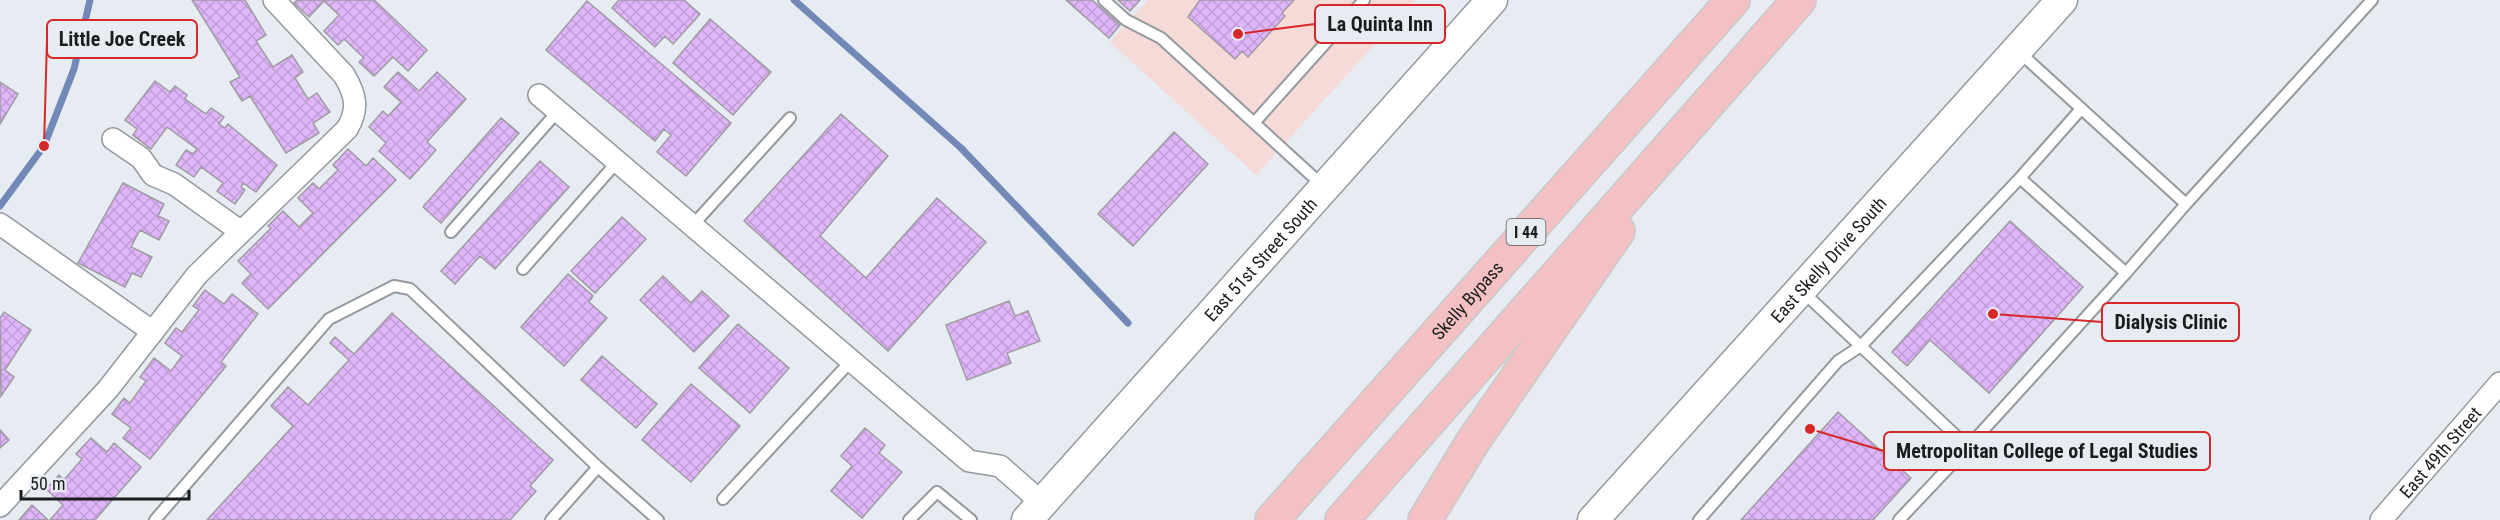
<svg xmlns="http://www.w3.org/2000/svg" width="2500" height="520" viewBox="0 0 2500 520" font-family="'Roboto Condensed',sans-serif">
  <defs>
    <pattern id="building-cross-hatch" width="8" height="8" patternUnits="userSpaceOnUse" patternTransform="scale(1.5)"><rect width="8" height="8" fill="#dfb6f9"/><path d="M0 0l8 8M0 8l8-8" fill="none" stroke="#bf9cd5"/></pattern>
  </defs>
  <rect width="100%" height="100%" fill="#e6ecf1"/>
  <!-- commercial -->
  <path fill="#f5dad7" d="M1148,0H1415L1256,175L1110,42Z"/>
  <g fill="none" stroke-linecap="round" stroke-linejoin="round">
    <!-- stream -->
    <path stroke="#7289b7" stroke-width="7" d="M794,0L961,148L1128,323
      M0,206L44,146L74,69L90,0"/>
  </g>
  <!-- building -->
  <path fill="url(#building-cross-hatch)" stroke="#9f9ba1" stroke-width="1.5" d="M192,0H245L266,35L256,41L273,67L292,55L303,72L295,78L308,99L317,93L330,112L313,123L319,133L286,153L250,96L242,101L230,82L240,77Z
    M297,0H374L427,50L408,71L393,57L374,76L359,62L364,58L344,39L338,45L324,31L339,15L324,1L309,17L294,3Z
    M619,0H684L700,14L673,44L665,36L655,47L612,8Z
    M1066,0H1092L1120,25L1109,38Z
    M1118,0H1140L1130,11Z
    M1200,0H1294L1282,13L1285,16L1248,57L1242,51L1235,59L1188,17Z
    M587,1L731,123L686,176L657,152L671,135L664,129L655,141L546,50Z
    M710,19L771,72L733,115L673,63Z
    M398,72L419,91L437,72L466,99L427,142L436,150L410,179L379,151L386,143L369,127L383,111L388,116L401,102L384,87Z
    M155,81L170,92L175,86L187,95L185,99L206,114L211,108L224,117L219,124L225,128L228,124L277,165L256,192L243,183L241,187L245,190L235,204L217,191L223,183L201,167L194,177L176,165L186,150L193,154L197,149L167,127L151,149L133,135L137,129L125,120Z
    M0,82L18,94L0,124Z
    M841,114L888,156L820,236L866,278L937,198L986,242L888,351L744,221Z
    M501,118L519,133L441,223L423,207Z
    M1174,132L1208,164L1133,246L1098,214Z
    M348,149L366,166L373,158L396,180L268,309L242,283L251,274L238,261L271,228L268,226L283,211L299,227L313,213L298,198L313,183L319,189L338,170L333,165Z
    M540,161L569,187L495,269L480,256L455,284L441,271Z
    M123,183L164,204L158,216L169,221L159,240L140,230L131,247L152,257L141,277L132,273L125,287L78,263Z
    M622,217L646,239L595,293L571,271Z
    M2010,221L2083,287L1989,393L1930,340L1907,366L1892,352Z
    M568,274L593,296L589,302L607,318L564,366L521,327Z
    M663,276L691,303L702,291L729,316L694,352L640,300Z
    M205,290L224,304L232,294L258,314L221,362L226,366L150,459L123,438L131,428L112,414L124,398L130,403L146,381L140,377L154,358L171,371L182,356L165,343L176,328L182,332L199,310L193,306Z
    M1009,301L1015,316L1028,311L1040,341L1007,353L1011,363L967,380L946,325Z
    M4,312L31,330L5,370L14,377L1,396L0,318Z
    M392,313L553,460L530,486L536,491L510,520H207L293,426L271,406L288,387L308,405L349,360L330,343L335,337L354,354Z
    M738,324L789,368L750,413L699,368Z
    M602,356L657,404L636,428L581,380Z
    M691,384L740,426L691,482L642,440Z
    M1838,412L1911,478L1873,520H1741Z
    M865,428L885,445L879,453L902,472L862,518L831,491L852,466L841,456Z
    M0,430L9,440L0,448Z
    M91,438L107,452L114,443L141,467L95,520H50L63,505L46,489L59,475L64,480L82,459L76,454Z
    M32,505L48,520H19Z"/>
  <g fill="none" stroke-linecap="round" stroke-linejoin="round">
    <!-- lane casing -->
    <g stroke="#94999e" stroke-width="14">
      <path id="lane" d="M1104,0L1126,20L1161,38L1322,185
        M2018,51L2186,204L2126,273
        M1254,123L1364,0
        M2186,204L2372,0
        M692,226L790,118
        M451,232L558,111
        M523,269L617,162
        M1801,290L1968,447L2126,273L2020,178
        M598,467L658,520
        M723,499L850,362
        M155,520L329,319L394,286L410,289L598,467L551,520
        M909,520L937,492L971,520
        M1699,520L1838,361L1861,346L2020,178L2081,109
        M1899,520L1968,447"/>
    </g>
    <!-- street casing -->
    <g stroke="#94999e" stroke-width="24">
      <g id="street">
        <path d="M539,95L969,461L1000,466L1042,503"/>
        <path d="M113,139L141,158L153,175L174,184L240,231"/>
        <path d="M0,224L153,332"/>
        <path d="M0,506L108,389L197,275L347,129C359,109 356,95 344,75L274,0"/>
        <path id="s1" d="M2381,520L2500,383"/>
      </g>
    </g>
    <!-- secondary casing -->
    <g stroke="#94999e" stroke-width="33">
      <g id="secondary">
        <path id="s2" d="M1027,520L1492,0"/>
        <path id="s3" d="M1593,520L2062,0"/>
      </g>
    </g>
    <!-- highway casing -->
    <g stroke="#c8c9c9" stroke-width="36">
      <g id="highway">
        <path id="s4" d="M1272,520L1733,0"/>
        <path d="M1342,520L1799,0"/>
        <path d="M1425,520L1472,443L1618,231"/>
      </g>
    </g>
    <!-- lane -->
    <use href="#lane" stroke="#fff" stroke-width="10"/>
    <!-- street -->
    <use href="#street" stroke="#fff" stroke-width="21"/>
    <!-- secondary -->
    <use href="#secondary" stroke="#fff" stroke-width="30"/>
    <!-- highway -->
    <use href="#highway" stroke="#f3c0c3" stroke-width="33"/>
  </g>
  <g text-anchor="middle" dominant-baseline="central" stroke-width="5" stroke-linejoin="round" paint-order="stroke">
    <!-- shield labels -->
    <rect fill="#e6ecf1" stroke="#575a5d" stroke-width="1.5" x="1506.5" y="219" width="39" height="26" rx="4.5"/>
    <g font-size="16" font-weight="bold" fill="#1a1c1e">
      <text x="1526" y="232">I 44</text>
    </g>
    <!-- street labels -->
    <g font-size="18" fill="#1a1c1e" stroke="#e6ecf1">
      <text stroke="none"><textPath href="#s2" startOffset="350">East 51st Street South</textPath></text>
      <text stroke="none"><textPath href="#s3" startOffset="351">East Skelly Drive South</textPath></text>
      <text stroke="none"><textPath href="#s4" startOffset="294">Skelly Bypass</textPath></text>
      <text stroke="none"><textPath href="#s1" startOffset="90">East 49th Street</textPath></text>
    </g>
  </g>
  <!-- callouts -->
  <path fill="none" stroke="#d62828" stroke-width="2" d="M1238 34L1315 24M44 146L47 39M1993 314L2102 322M1810 429L1884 451"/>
  <g fill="#d62828" stroke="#e6ecf1" stroke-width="2">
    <circle cx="1238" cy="34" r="6"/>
    <circle cx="44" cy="146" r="6"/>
    <circle cx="1993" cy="314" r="6"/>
    <circle cx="1810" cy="429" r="6"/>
  </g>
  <g fill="#e6ecf1" stroke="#d62828" stroke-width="2">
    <rect x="1315" y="5" width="130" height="38" rx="6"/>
    <rect x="47" y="20" width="150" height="38" rx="6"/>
    <rect x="2102" y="303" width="137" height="38" rx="6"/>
    <rect x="1884" y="432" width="326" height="38" rx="6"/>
  </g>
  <g font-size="20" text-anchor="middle" font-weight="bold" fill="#1a1c1e">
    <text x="1380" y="31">La Quinta Inn</text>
    <text x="122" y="46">Little Joe Creek</text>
    <text x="2171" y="329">Dialysis Clinic</text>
    <text x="2047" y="458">Metropolitan College of Legal Studies</text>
  </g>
  <!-- scale -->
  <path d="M21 490v9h168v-9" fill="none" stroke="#1a1c1e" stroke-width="3"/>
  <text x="30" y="490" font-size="18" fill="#1a1c1e" stroke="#e6ecf1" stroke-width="4.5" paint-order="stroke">50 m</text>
</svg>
